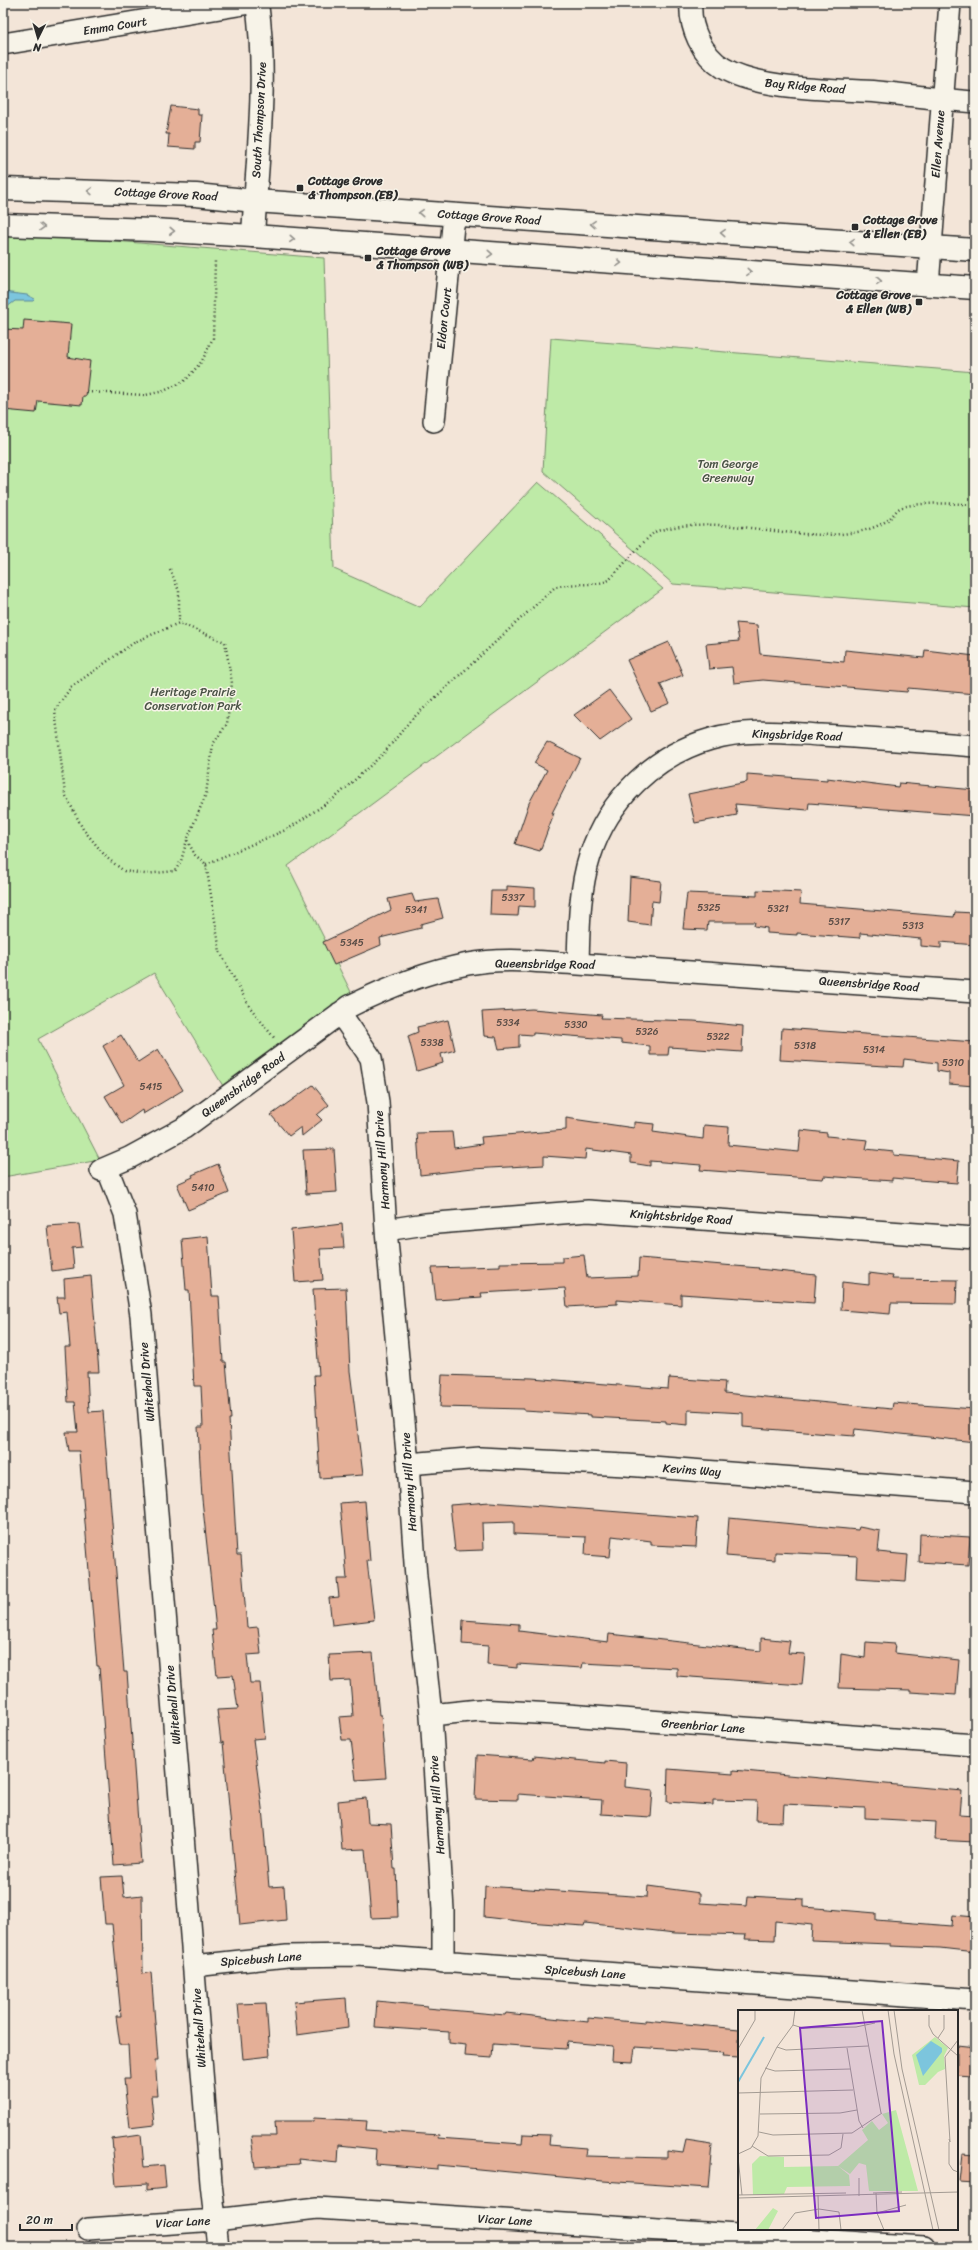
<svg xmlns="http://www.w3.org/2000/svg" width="978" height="2250" viewBox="0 0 978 2250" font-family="Sriracha,sans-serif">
  <rect width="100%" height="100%" fill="#f3e5d8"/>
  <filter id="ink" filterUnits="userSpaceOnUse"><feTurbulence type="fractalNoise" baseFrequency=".025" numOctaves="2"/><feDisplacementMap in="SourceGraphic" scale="8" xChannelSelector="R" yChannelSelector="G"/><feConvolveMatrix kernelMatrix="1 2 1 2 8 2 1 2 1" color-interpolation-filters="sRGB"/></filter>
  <g filter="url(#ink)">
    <!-- green -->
    <path fill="#beeaa7" stroke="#748a69" d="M3,232L324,258L334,569L420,607L538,482L663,589L288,866L351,992L223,1086L154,973L38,1039L100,1160L3,1177Z
      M551,338L975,372V608L673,584L543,471Z"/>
    <!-- water -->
    <path fill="#7cc5dd" stroke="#5c8796" d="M3,292L27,295L35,299L33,301H15L3,310Z"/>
    <!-- building -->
    <path fill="#e4af97" stroke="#2b2b2b" d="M171,106L198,109V115H202L200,142H195V149L168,147L169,134H166Z
      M24,320L71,324L68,357L90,361L86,396H83L82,405L38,401L36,413L3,410V329L23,330Z
      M736,623L757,625L760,654L844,662L845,650L924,658L925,650L975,656V694L908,688L907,692L763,680L734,683L732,667L709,669L706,644L739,641Z
      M669,642L683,675L660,684L670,703L651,711L627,660Z
      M609,690L631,719L600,741L574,715Z
      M547,742L580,758L552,813H554L540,851L515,844L529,803L547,770L534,763Z
      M747,774L827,780V778L898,787L899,783L975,790V816L809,803L808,810L735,804L737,815L695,823L688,794L747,782Z
      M630,877L661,881L659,902L652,901L650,925L628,922Z
      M507,886L535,888V907L519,906L518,916L490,915L491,891H507Z
      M757,890L801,892L800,904L954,917L955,912L975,913V945L941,942V948L921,946V939L860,933V938L797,933V935L767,933V928L754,926L755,922H708L707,930L683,929L687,893L757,896Z
      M412,894L415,902L438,899L443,918L421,924V928L380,938L381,945L334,965L323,942L391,910L388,899Z
      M532,1009L602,1015L601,1018L694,1021L743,1026L742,1052L669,1047L668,1055H650V1046L621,1043V1040L533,1033V1035L519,1034V1047L499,1049L496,1037L484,1036L482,1012Z
      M448,1020L455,1050L441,1054L443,1063L417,1071L408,1036L418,1032L417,1027Z
      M782,1028L975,1042L974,1086L949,1084V1073L937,1071V1063L904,1059L903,1067L780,1060Z
      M121,1035L138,1062L158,1049L183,1090L143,1114L142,1110L122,1124L105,1096L124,1085L103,1046Z
      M313,1085L329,1105L317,1115L322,1120L302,1136L301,1127L289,1136L271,1115Z
      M566,1118L634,1128V1122L654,1124L653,1132L703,1139L704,1125L729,1127L728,1145L799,1152L801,1130L827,1133V1136L868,1140L866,1149L894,1152V1155L959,1161L957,1183L892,1178V1181L824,1176L823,1179L700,1170L701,1165L650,1161V1166L631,1163V1155L586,1149L585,1159L544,1156V1165L472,1169L420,1175L417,1133L452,1132L454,1148L482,1144L481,1137L566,1130Z
      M334,1149L337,1192L306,1194L303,1150Z
      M218,1164L229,1193L188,1210L177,1184L193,1177L192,1175Z
      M79,1224L82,1247L72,1248L74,1268L52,1271L47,1226Z
      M342,1224L344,1248L320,1249L323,1280L295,1282L291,1230Z
      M208,1236L212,1296H219L223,1362H226L231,1419H229L237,1555H241L247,1628L258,1627L261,1654L247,1655L250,1683H260L265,1738L253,1739L262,1808L269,1887L284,1886L286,1920L240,1925L223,1742L221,1743L217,1710L238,1709L233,1675L217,1676L212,1630H216L202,1499L198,1427H203L201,1386H194L189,1290H186L182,1239Z
      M584,1255L587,1278L638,1276L639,1258L759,1268L758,1269L816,1275L814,1303L681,1294V1305L617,1300V1304L567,1307L565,1288L481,1293L482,1297L436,1300L432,1268L500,1266V1263L562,1262V1257Z
      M869,1273L893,1276L892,1279L957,1280L956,1304L891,1303L890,1314L841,1310L842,1282L869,1285Z
      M91,1276L99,1372H87L89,1412L103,1411L124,1672H127L141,1863L114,1865L99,1666H97L79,1451H69L66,1432H78L75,1402H68L65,1347H70L67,1312L59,1313L57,1297H65L64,1279Z
      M346,1288L350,1371L363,1475L320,1478L314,1375H319L313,1289Z
      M442,1375L532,1378L668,1389L669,1378L725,1382L724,1393L892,1409L893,1403L975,1409V1442L855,1429L854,1436L743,1427V1413L688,1410V1425L666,1423V1421L591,1417V1415L524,1411V1409L440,1407Z
      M365,1501L370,1561H367L374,1620L332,1625L329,1598L339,1597L337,1579H347L340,1503Z
      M490,1502L698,1518L696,1547L651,1545V1541L612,1536L610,1557L585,1555L586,1537L514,1534V1522L482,1523L483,1550L455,1551L450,1505Z
      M729,1518L858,1530L859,1527L880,1531L878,1552L908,1555L906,1581L856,1578L857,1556L775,1552V1560L726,1556Z
      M920,1534L970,1537L968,1565L919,1562Z
      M463,1620L519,1624V1631L608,1642L609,1634L761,1651V1638L790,1641L788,1653L805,1654L802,1685L677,1676V1668L583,1663L582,1668L517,1664V1668L487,1665L488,1646L462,1644Z
      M866,1642L895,1644L894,1653L959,1660L956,1695L910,1692V1690L839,1688L841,1654L865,1658Z
      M373,1653L379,1715H381L386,1778L356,1780L351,1740H342L339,1717L353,1716L350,1680L331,1681L329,1655Z
      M477,1755L533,1759L534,1756L605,1763V1761L626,1763L625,1787L653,1790L651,1817L601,1814L602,1800L518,1794V1800L475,1799Z
      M668,1769L733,1774V1770L962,1791L960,1815L975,1816V1842L935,1840L936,1822L865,1818V1808L784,1804L783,1822L756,1821L757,1801L713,1800V1805L667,1802Z
      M366,1798L368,1823L391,1824L394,1869H396L398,1917L371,1918L365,1849L342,1850L338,1801Z
      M122,1876L124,1897L142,1895L143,1974L151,1972L158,2060H155L158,2096H151L154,2125L129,2128L124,2079H130L128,2045H120L116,2016H121L112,1924H105L101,1877Z
      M485,1886L647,1897L648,1886L700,1893V1903L747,1906L748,1896L804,1899V1907L876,1913V1920L952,1926L953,1915L975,1917V1952L940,1948L890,1946V1944L811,1941L812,1925L775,1921L774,1940L745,1939L746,1935L675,1933L585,1923L584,1926L527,1922L484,1917Z
      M346,1998L348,2028L297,2035L294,2002Z
      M377,2001L427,2006V2008L505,2015L506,2013L588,2022V2018L645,2023V2020L739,2029V2057L723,2056L724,2053L635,2047L633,2062L612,2061L613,2046L567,2042L566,2049L493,2044L492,2058L465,2056L466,2045L449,2043V2032L375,2027Z
      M266,2003L270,2056L243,2059L238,2004Z
      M957,2046L975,2048L973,2076L957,2075Z
      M314,2118L367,2121L366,2130L439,2135L438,2138L522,2144L523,2134L550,2135L549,2145L586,2148L585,2156L667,2158V2151L683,2153L686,2140L712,2144L708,2188L603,2181L437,2165V2169L375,2164L376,2149L339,2145L338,2163L298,2159L299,2164L255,2167L251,2136H276L275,2121H313Z
      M141,2135L144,2167L164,2165L166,2188L147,2190V2184L116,2186L112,2139Z
      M962,2154L975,2155V2183L959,2182Z"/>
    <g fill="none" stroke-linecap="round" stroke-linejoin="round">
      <!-- minor casing -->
      <g stroke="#2b2b2b" stroke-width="24">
        <path id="minor" d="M691,3C689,27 702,55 723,68C759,90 835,89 878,92C911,95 943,100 975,102
          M3,44L250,3
          M928,285L950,3
          M434,421L454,215
          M578,964C579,928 579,890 590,856C608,800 654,755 711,739C747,728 784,733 821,735C873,738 924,742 975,746
          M340,1013L371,1058L378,1102L386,1230L408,1464L416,1577L431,1715L443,1910V1962
          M107,1168L125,1214L141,1315L211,2183L218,2247
          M101,1170L129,1158L184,1128L350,1006C388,987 427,972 468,964C503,957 542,962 578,964L975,992
          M386,1230L425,1224L588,1211L975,1238
          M408,1464L480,1458L626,1465L975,1492
          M431,1715L479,1710L554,1714L975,1745
          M194,1966L287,1956L357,1955L975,2000
          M88,2229L215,2220L317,2208L924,2247"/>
      </g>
      <!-- tertiary casing -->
      <g stroke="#2b2b2b" stroke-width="25">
        <path id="tertiary" d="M253,236C257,159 268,80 257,3"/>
      </g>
      <!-- secondary casing -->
      <g stroke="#2b2b2b" stroke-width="25">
        <path id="secondary" d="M3,189L196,195L255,201L975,250
          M3,225L153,230L253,236L975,288"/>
      </g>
      <!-- path -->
      <path stroke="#2b2b2b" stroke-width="2.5" stroke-dasharray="1 3" stroke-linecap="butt" d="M87,392L146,395L164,391L186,380L202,361L213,338L215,260
        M170,569L179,591V623
        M187,840L181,861L175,871L145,874L124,871L107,858L83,829L65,794L55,710L71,687L135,642L179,623L225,642L232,683L227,724L213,744L206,794L187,840L195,855L206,864L220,952L249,1006L275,1039
        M206,864L288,829L336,797L384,753L410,721L555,587C574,582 594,587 609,580C617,572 650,533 657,531C720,512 786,542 850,533C862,532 879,527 889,519C893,516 896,510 900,508C912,502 960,503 975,505"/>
      <!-- minor -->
      <use href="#minor" stroke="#f7f3e8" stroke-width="21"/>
      <!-- tertiary -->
      <use href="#tertiary" stroke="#f7f3e8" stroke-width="22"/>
      <!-- secondary -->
      <use href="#secondary" stroke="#f7f3e8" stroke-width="22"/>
    </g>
    <!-- one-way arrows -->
    <defs><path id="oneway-chevron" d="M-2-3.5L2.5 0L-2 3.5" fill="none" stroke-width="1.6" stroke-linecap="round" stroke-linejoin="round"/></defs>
    <g stroke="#918f8a">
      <use href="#oneway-chevron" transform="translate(90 191) rotate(-178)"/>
      <use href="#oneway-chevron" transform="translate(421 213) rotate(-176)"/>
      <use href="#oneway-chevron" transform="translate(593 224) rotate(-176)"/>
      <use href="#oneway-chevron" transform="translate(42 227) rotate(2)"/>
      <use href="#oneway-chevron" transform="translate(172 231) rotate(3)"/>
      <use href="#oneway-chevron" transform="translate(723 233) rotate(-176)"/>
      <use href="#oneway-chevron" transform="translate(292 239) rotate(4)"/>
      <use href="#oneway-chevron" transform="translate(852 242) rotate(-176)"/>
      <use href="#oneway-chevron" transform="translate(490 254) rotate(4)"/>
      <use href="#oneway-chevron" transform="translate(619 263) rotate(4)"/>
      <use href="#oneway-chevron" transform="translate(749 272) rotate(4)"/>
      <use href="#oneway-chevron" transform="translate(879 281) rotate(4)"/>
    </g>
  </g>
  <!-- markers -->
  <g fill="#2b2b2b" stroke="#f7f3e8" stroke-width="1.5">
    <rect x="296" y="184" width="8" height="8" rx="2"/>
    <rect x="851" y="223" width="8" height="8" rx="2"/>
    <rect x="364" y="254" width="8" height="8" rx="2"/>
    <rect x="915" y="298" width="8" height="8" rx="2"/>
  </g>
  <g text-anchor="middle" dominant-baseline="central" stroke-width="3" stroke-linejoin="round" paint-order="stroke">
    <!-- number labels -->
    <g font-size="10" fill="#594c46">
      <text x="513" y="898">5337</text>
      <text x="709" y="908">5325</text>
      <text x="778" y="909">5321</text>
      <text x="416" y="910">5341</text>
      <text x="839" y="922">5317</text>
      <text x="913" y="926">5313</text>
      <text x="352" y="943">5345</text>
      <text x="508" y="1023">5334</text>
      <text x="576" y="1025">5330</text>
      <text x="647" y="1032">5326</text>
      <text x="718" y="1037">5322</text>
      <text x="432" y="1043">5338</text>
      <text x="805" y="1046">5318</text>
      <text x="874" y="1050">5314</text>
      <text x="953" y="1063">5310</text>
      <text x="151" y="1087">5415</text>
      <text x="203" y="1188">5410</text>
    </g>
    <!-- street labels -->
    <g font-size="12" fill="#2b2b2b" stroke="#f7f3e8">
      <text transform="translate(115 26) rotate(-9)">Emma Court</text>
      <text transform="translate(805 86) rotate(5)">Bay Ridge Road</text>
      <text transform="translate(259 120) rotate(-87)">South Thompson Drive</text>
      <text transform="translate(938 144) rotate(-86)">Ellen Avenue</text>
      <text transform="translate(166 194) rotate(3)">Cottage Grove Road</text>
      <text transform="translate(489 217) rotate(4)">Cottage Grove Road</text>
      <text transform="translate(444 318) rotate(-84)">Eldon Court</text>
      <text transform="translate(797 735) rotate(2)">Kingsbridge Road</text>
      <text transform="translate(545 964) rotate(1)">Queensbridge Road</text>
      <text transform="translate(869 984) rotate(4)">Queensbridge Road</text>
      <text transform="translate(243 1085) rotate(-36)">Queensbridge Road</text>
      <text transform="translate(382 1160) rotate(-94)">Harmony Hill Drive</text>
      <text transform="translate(681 1217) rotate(4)">Knightsbridge Road</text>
      <text transform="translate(147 1382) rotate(-95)">Whitehall Drive</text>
      <text transform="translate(692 1470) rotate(4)">Kevins Way</text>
      <text transform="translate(409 1482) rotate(-94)">Harmony Hill Drive</text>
      <text transform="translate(173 1705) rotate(-95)">Whitehall Drive</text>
      <text transform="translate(703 1726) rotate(4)">Greenbriar Lane</text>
      <text transform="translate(437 1805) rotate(-94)">Harmony Hill Drive</text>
      <text transform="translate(261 1959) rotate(-4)">Spicebush Lane</text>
      <text transform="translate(585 1972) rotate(4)">Spicebush Lane</text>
      <text transform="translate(199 2028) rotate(-94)">Whitehall Drive</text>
      <text transform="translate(505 2220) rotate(3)">Vicar Lane</text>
      <text transform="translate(183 2222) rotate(-3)">Vicar Lane</text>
    </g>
    <!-- poi labels -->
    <g font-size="12" font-weight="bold" fill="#2b2b2b" stroke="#f7f3e8" text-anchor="start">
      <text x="308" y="181">Cottage Grove<tspan x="308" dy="14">&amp; Thompson (EB)</tspan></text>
      <text x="863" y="220">Cottage Grove<tspan x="863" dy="14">&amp; Ellen (EB)</tspan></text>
      <text x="376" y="251">Cottage Grove<tspan x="376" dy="14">&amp; Thompson (WB)</tspan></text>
      <text x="911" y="295" text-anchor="end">Cottage Grove<tspan x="911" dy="14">&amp; Ellen (WB)</tspan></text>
    </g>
    <!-- park labels -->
    <g font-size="12" fill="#485144" stroke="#f7f3e8">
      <text x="728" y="464">Tom George<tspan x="728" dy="14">Greenway</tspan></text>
      <text x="193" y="692">Heritage Prairie<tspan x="193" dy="14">Conservation Park</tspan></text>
    </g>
  </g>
  <!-- overview -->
  <g transform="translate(738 2010)">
    <rect width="220" height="220" fill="#f3e5d8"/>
    <path d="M197,27L210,38L206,46L207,59L200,62L187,75H181L174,45ZM158,100L180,181H131L128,155L121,153L112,164L100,156L130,130L124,120L134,111L141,120L150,113L144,104ZM22,146L46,147V157L100,156L111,165L112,176L49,177L46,184L15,185L14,154ZM35,198L40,201L30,220H17Z" fill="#beeaa7"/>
    <path d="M193,31L204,38V42L185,66L178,45Z" fill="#7cc5dd"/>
    <path fill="none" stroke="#7cc5dd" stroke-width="2" d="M0,72L26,27"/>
    <path fill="none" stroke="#a39b93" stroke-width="1" d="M124,0L143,103M150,0L156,44L195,220M156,0L164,59L201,220M191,5V16L195,24L220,46M55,15L65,18L118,17L137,13M200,28L206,19V5M39,37L48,40L130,36M109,38L121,111L125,118M0,39L17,10V0M27,58L37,61L112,59M0,83L115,80M0,93V119M22,104L102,103L119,100M21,122L35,125L114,123L144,103M211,129L212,132L207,47L220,30M211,132V154L215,160L220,162M14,136L30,146L91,145L103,138L105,124M0,144L13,138L20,126L23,68L39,37L55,15L57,0M0,147L4,185M135,183L164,182M138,183L139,203L146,220M0,185L108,183M80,185L81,220M121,186V168M0,188L220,182M139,203L168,195M44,220L57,203L81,199L101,202L103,220"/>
    <path fill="#7b2cbf" fill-opacity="0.15" stroke="#7b2cbf" stroke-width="2" d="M144,11L161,201L78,208L62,18Z"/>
    <rect width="220" height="220" fill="none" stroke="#2b2b2b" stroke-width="2"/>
  </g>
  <!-- margin -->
  <rect width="978" height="2250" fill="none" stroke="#f7f3e8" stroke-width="16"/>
  <rect x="8" y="8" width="962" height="2234" fill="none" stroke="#2b2b2b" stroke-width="1.5" filter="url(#ink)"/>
  <!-- north arrow -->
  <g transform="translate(38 38) rotate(185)" stroke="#f7f3e8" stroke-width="3" paint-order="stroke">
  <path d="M0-3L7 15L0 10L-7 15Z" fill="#2b2b2b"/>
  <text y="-6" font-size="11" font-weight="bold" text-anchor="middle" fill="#2b2b2b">N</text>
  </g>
  <!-- scale -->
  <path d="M20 2224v6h52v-6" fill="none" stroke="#2b2b2b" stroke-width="2"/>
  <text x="26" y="2224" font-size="12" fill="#2b2b2b" stroke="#f7f3e8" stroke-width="3" paint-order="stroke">20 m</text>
</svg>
